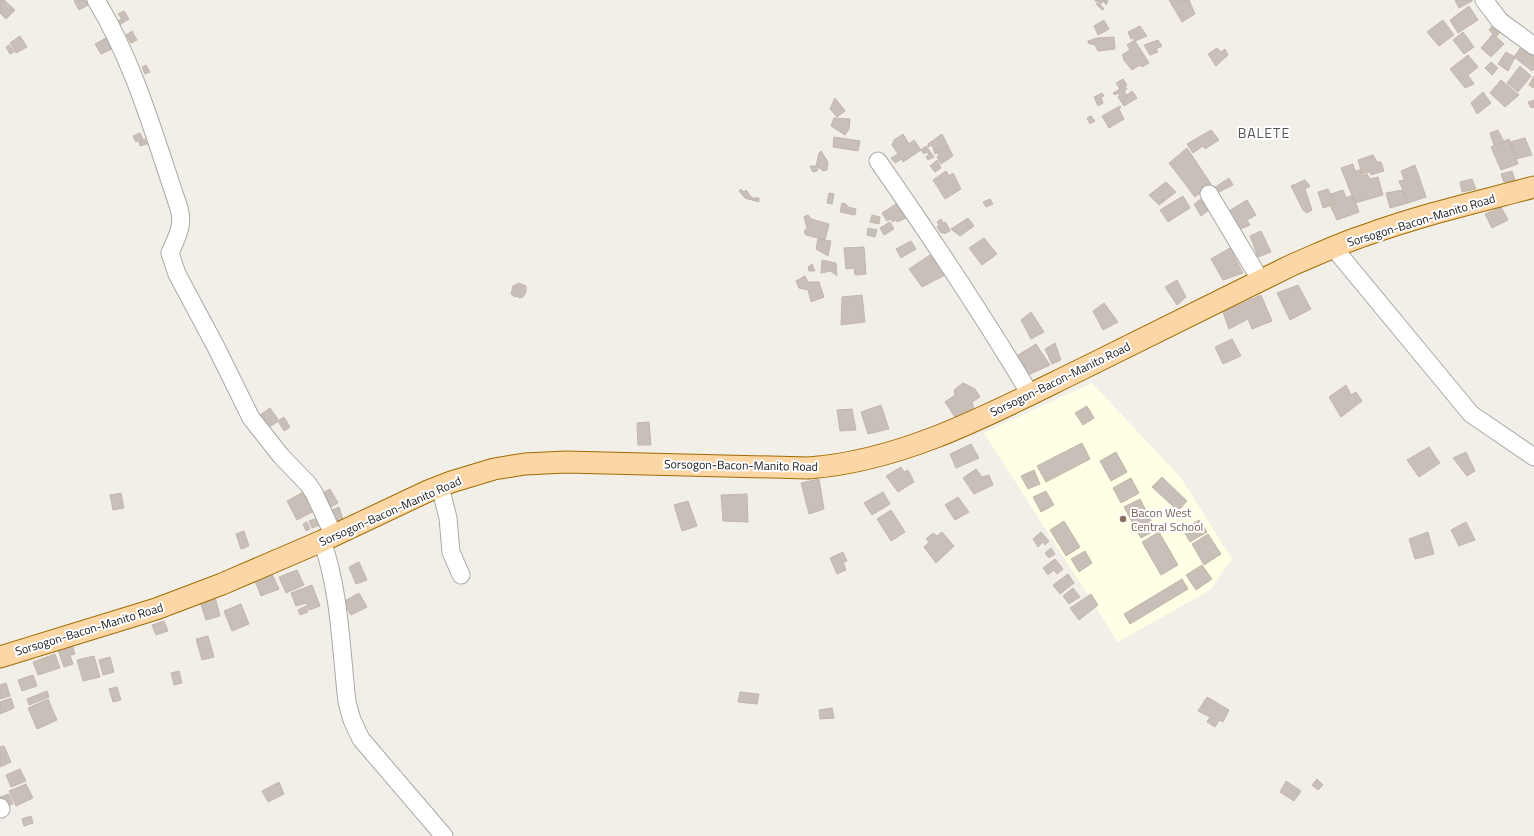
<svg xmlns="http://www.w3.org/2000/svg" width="1534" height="836" viewBox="0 0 1534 836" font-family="'Titillium Web',sans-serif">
  <rect width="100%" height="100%" fill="#f2efe9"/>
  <!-- education -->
  <path fill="#ffffe5" d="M1092,383L1181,478L1232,559L1210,590L1118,642L984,433Z"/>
  <!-- building -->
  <path fill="#c7bfb8" stroke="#c4b6ab" d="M0,0H4L15,10L6,19L0,13Z
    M76,0H85L88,5L79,10L74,1Z
    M1095,0H1107L1108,1L1106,5L1104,1L1100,4L1104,9L1102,10L1096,4L1099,2L1098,1L1096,2Z
    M1169,0H1189L1195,14L1182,22Z
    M1455,0H1472V1L1459,8Z
    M1469,6L1478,20L1458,33L1450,20Z
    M124,11L129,19L124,22L118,14Z
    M121,19L124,22L119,26L116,22Z
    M1104,20L1109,29L1098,35L1094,26Z
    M1443,20L1454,35L1439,46L1427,32Z
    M1496,22L1503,29L1496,37L1489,30Z
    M1140,26L1147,36L1135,41L1133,38L1131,39L1128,32Z
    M132,31L137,40L131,43L126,35Z
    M1463,32L1474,47L1464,54L1453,40Z
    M1493,34L1504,44L1491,57L1481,48Z
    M20,36L27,47L16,53L10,43Z
    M1114,37L1115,49L1098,51L1095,45L1088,43V41L1097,38Z
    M106,38L112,49L101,54L95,44Z
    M1158,40L1162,46L1156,49L1158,52L1150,55L1144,45Z
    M1133,41H1135L1149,63L1142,67L1140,65L1132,70L1123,59L1124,58L1122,55L1130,50L1127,45Z
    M9,45L14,52L10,54L6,47Z
    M1521,47L1534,56V69L1532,71L1514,57Z
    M1217,48L1221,52L1225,49L1228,55L1216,66L1208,54Z
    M1506,52L1515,57L1508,71L1498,64Z
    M1468,55L1478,67L1468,75L1474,84L1465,88L1450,69Z
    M1491,62L1498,68L1492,75L1485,68Z
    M146,65L150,72L145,74L142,67Z
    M1520,66L1531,76L1518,92L1507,83Z
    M1534,76V88L1529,85Z
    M1123,79L1127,85L1125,86L1127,89L1124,91L1127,95L1132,91L1137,98L1124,106L1118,97L1120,96L1118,93L1115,95L1113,93L1120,89L1116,83Z
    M1501,80L1519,95L1505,107L1490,93Z
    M1483,92L1491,103L1477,114L1471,103Z
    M1102,93L1104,96L1101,97L1103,103L1098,106L1094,97Z
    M835,98L845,111L837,117L830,109Z
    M1534,100V107L1531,108L1528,102Z
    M1120,106L1121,107L1119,109L1124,119L1109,128L1102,116Z
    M1091,116L1095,121L1090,124L1087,118Z
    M834,118L850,119L849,129L845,135L831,126Z
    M1211,130L1219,140L1205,149L1203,146L1193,153L1187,144Z
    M1498,130L1504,142L1494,145L1490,133Z
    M140,133L143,139L136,142L133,136Z
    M903,134L909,144L914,140L921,150L903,162L902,159L895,163L891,158L898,154L892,145L894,140Z
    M942,134L948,146L935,154L932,145L928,147V144Z
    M834,137L860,141L858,151L833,147Z
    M1525,138L1532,155L1516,159L1510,142Z
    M145,139L147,144L140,146L139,141Z
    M1509,139L1518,164L1501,170L1491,147Z
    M926,146L934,157L928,160L926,157L929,154L927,152L924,154L921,150Z
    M948,146L953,156L941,164L937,157L939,156L937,152Z
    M1187,148L1211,184L1195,197L1169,163Z
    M821,151L828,162L827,170L823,171L818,167L817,171L813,172L810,166H816L819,153Z
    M1373,155L1377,162H1381L1384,171L1371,175L1370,172L1362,174L1358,160Z
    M937,160L941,168L935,172L930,166Z
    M1353,164L1355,171L1360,170L1363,176L1367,174L1370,179L1378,177L1383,195L1355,203L1341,168Z
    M1415,165L1426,197L1408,203L1399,181L1404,180L1401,171Z
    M946,171L949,176L953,173L961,189L945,199L933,180Z
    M1512,171L1515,180L1504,182L1501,174Z
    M1229,178L1233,185L1217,193L1214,188Z
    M1472,179L1476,189L1462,192L1460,182Z
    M1305,180L1310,186L1305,189L1312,210L1307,213L1303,210L1291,186Z
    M1166,182L1176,192L1159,205L1149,195Z
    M741,189L744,192L746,190L752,198H759V202L745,198L739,191Z
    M1328,189L1335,204L1323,208L1318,192Z
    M1343,190L1346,198L1353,195L1359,212L1337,220L1330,205L1335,204L1331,194Z
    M1403,190L1408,203L1390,208L1386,193Z
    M829,193L834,194L832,204L827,203Z
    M1183,196L1190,208L1168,222L1160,210Z
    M1202,198L1209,210L1201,216L1194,204Z
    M990,199L993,204L986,207L983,202Z
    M1247,200L1256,215L1247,220L1250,225L1236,231L1224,214Z
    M842,203L846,204L848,207L856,209L855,215L840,212Z
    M896,204L899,210L906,205L913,215L897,222L895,220L893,222L890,219L887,221L882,213Z
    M1501,207L1508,220L1492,228L1485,214Z
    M808,215L811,219L829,224L825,240L806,235L804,231L807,228L804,217Z
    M872,215L880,217L879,224L870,222Z
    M968,218L974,226L960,236L951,229Z
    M941,219L943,223L945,222L949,228L950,231L944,234L943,232L941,233L937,227L939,225L937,222Z
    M890,222L894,229L884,235L880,228Z
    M868,228L877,230L875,237L867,235Z
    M1261,231L1271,252L1258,257L1250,236Z
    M984,238L997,254L982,265L969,248Z
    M818,239L831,241L828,256L816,249Z
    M911,241L916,249L901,258L896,249Z
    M864,247L866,274L855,275L854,268L846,269L844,248Z
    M1230,248L1243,273L1223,280L1211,259Z
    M933,253L947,274L922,287L909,269Z
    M822,260L836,263L837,276L831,271L821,273Z
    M812,264L815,271H809L808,267Z
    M805,276L808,282H819L824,297L811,302L808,290L799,288L796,281Z
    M1177,280L1186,297L1177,305L1165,287Z
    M519,283L526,286V292L523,297L519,298L518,296L515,297L511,294L513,286Z
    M1298,285L1311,309L1290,320L1277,293Z
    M862,295L865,322L841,325L842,297Z
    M1261,295L1272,321L1252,329L1248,319L1229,329L1223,312Z
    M1104,303L1118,322L1103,330L1093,311Z
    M1031,312L1044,332L1031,339L1021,320Z
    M1232,339L1241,356L1223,364L1215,347Z
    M1055,343L1061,360L1052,364L1045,349Z
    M1036,344L1050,365L1026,376L1015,357Z
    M963,383L975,389L980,397L972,402L974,409L956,419L945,402L955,395L954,390Z
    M1346,385L1351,395L1356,392L1362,401L1341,417L1329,397Z
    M881,405L889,429L868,434L861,412Z
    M1087,406L1094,418L1083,425L1075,413Z
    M270,408L279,421L264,430L256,418Z
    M852,409L856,430L840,431L837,410Z
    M284,417L290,427L284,431L278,421Z
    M649,422L651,445H638L637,423Z
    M1082,443L1090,459L1046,482L1037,466Z
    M971,444L979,458L956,468L950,454Z
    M1429,447L1440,463L1419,477L1407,460Z
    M1116,452L1127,472L1111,481L1100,461Z
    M1466,452L1475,471L1467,476L1453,458Z
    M901,467L904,472L908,470L914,482L898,492L886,476Z
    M976,469L982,477L989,475L993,485L974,494L963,478Z
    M1034,470L1040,484L1028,489L1021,476Z
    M1162,477L1187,501L1178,511L1152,487Z
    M1131,478L1139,493L1121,503L1113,488Z
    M819,479L824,509L809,514L801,483Z
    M330,489L338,503L331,507L324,492Z
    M1046,491L1054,505L1041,512L1033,497Z
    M303,492L314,511L297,520L287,501Z
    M883,492L890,504L872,515L864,503Z
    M121,493L124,508L113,510L110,495Z
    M747,494L748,522L723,521L721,495Z
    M958,497L969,512L955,520L945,505Z
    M1140,499L1156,530L1141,538L1124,507Z
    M688,501L697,526L682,531L674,505Z
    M339,507L343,519L330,524L329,511Z
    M891,510L905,532L891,541L877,519Z
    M320,517L323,524L312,528L309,521Z
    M1199,520L1207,532L1190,542L1183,530Z
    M1064,521L1080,547L1066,556L1050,530Z
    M307,522L310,529L306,531L303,524Z
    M1466,522L1475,540L1459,546L1451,530Z
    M244,531L249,546L241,549L236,534Z
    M942,532L954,546L936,563L924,547L929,542L926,539L933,533L937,536Z
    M1041,532L1049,541L1045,545L1043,542L1038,547L1033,539Z
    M1159,532L1178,565L1161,575L1142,542Z
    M1428,532L1434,554L1415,559L1409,539Z
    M1208,534L1221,554L1204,565L1192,544Z
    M1051,548L1055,554L1049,558L1045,553Z
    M1085,551L1092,563L1079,572L1071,559Z
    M843,552L847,561L843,562L846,570L837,574L830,558Z
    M1055,559L1063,569L1057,574L1054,570L1048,575L1043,568Z
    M359,562L367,580L356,584L349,567Z
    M1202,565L1212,579L1196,590L1186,575Z
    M297,570L304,585L286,593L279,577Z
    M272,574L279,589L261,596L255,581Z
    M1068,574L1074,583L1060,594L1053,585Z
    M1182,579L1188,589L1130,624L1124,614Z
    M312,585L320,606L309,610L306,603L296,606L291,593Z
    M1073,588L1080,597L1069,604L1063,596Z
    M359,593L367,607L351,615L343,602Z
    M1091,594L1098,605L1079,620L1070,608Z
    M215,597L220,616L206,620L200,602Z
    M241,604L249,624L232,631L224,611Z
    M306,606L308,612L300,615L298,610Z
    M164,621L168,631L156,635L152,625Z
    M208,636L214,657L202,660L196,639Z
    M72,645L75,654L70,655L73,664L64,667L58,650Z
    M55,654L60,668L38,675L33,662Z
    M94,656L100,677L83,681L77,660Z
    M110,657L114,672L103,675L99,660Z
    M179,671L182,683L174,685L171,673Z
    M33,675L37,686L22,691L18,680Z
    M6,683L10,696L0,699V685Z
    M117,687L121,700L113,702L109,689Z
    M47,691L49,697L29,705L27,699Z
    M740,692L759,694L757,704L738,702Z
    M1207,697L1229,710L1223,722L1219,720L1215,727L1207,722L1210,717L1198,711Z
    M11,698L14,708L0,714V702Z
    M48,699L57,720L37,729L28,708Z
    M832,708L834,718L820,719L819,710Z
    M4,746L11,762L0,767V747Z
    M20,769L26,781L11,787L6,775Z
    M1317,779L1323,785L1318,790L1312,785Z
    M1286,781L1301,791L1294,801L1280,792Z
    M279,782L284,794L268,802L262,791Z
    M26,784L33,798L16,806L9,791Z
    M9,794L13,804L3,808L0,797Z
    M31,816L33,823L24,826L22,819Z"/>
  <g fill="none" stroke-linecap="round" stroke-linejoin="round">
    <!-- minor casing -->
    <g stroke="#a9a9a9" stroke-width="19">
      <path id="minor" d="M96,0C135,64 155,138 179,208C184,225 177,237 170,253L177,274L216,347L251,418L281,456L308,484L314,493L334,536
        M1484,0L1500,21L1534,46
        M878,161C931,237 983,315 1030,394
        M1209,194L1261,281
        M1333,247L1471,414L1534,457
        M440,486L448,518L451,552L461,575
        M322,541C340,591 341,650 347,702L352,720L361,739L444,836
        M0,807L1,809"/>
    </g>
    <!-- major casing -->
    <g stroke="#a06b00" stroke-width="23">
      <path id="major" d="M0,657L156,609L222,584L322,541L428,491L451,482L494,469L525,464L566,462L808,468C905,461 994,412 1080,370C1150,335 1221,300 1292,265C1316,255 1341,243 1366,235C1421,215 1477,202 1534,187"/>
    </g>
    <!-- minor -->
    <use href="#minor" stroke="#fff" stroke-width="17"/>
    <!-- major -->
    <use href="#major" stroke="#fcd6a4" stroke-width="21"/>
  </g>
  <!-- markers -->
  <circle fill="#8d6e63" stroke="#fff" stroke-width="1.5" cx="1123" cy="519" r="4"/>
  <g text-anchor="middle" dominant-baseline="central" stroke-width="4" stroke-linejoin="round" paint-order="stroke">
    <!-- street labels -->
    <g font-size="12" fill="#222" stroke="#fff">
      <text transform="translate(1421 220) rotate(-17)">Sorsogon-Bacon-Manito Road</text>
      <text transform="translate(1060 379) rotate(-26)">Sorsogon-Bacon-Manito Road</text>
      <text transform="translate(741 465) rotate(1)">Sorsogon-Bacon-Manito Road</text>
      <text transform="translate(390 511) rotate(-24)">Sorsogon-Bacon-Manito Road</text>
      <text transform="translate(89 629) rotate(-17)">Sorsogon-Bacon-Manito Road</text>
    </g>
    <!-- education labels -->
    <g font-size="12" fill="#785e54" stroke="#fff" text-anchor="start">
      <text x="1131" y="512">Bacon West<tspan x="1131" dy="14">Central School</tspan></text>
    </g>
    <!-- quarter labels -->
    <g font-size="14" letter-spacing="1" fill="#555" stroke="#fff">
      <text x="1264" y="132">BALETE</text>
    </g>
  </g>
</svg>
